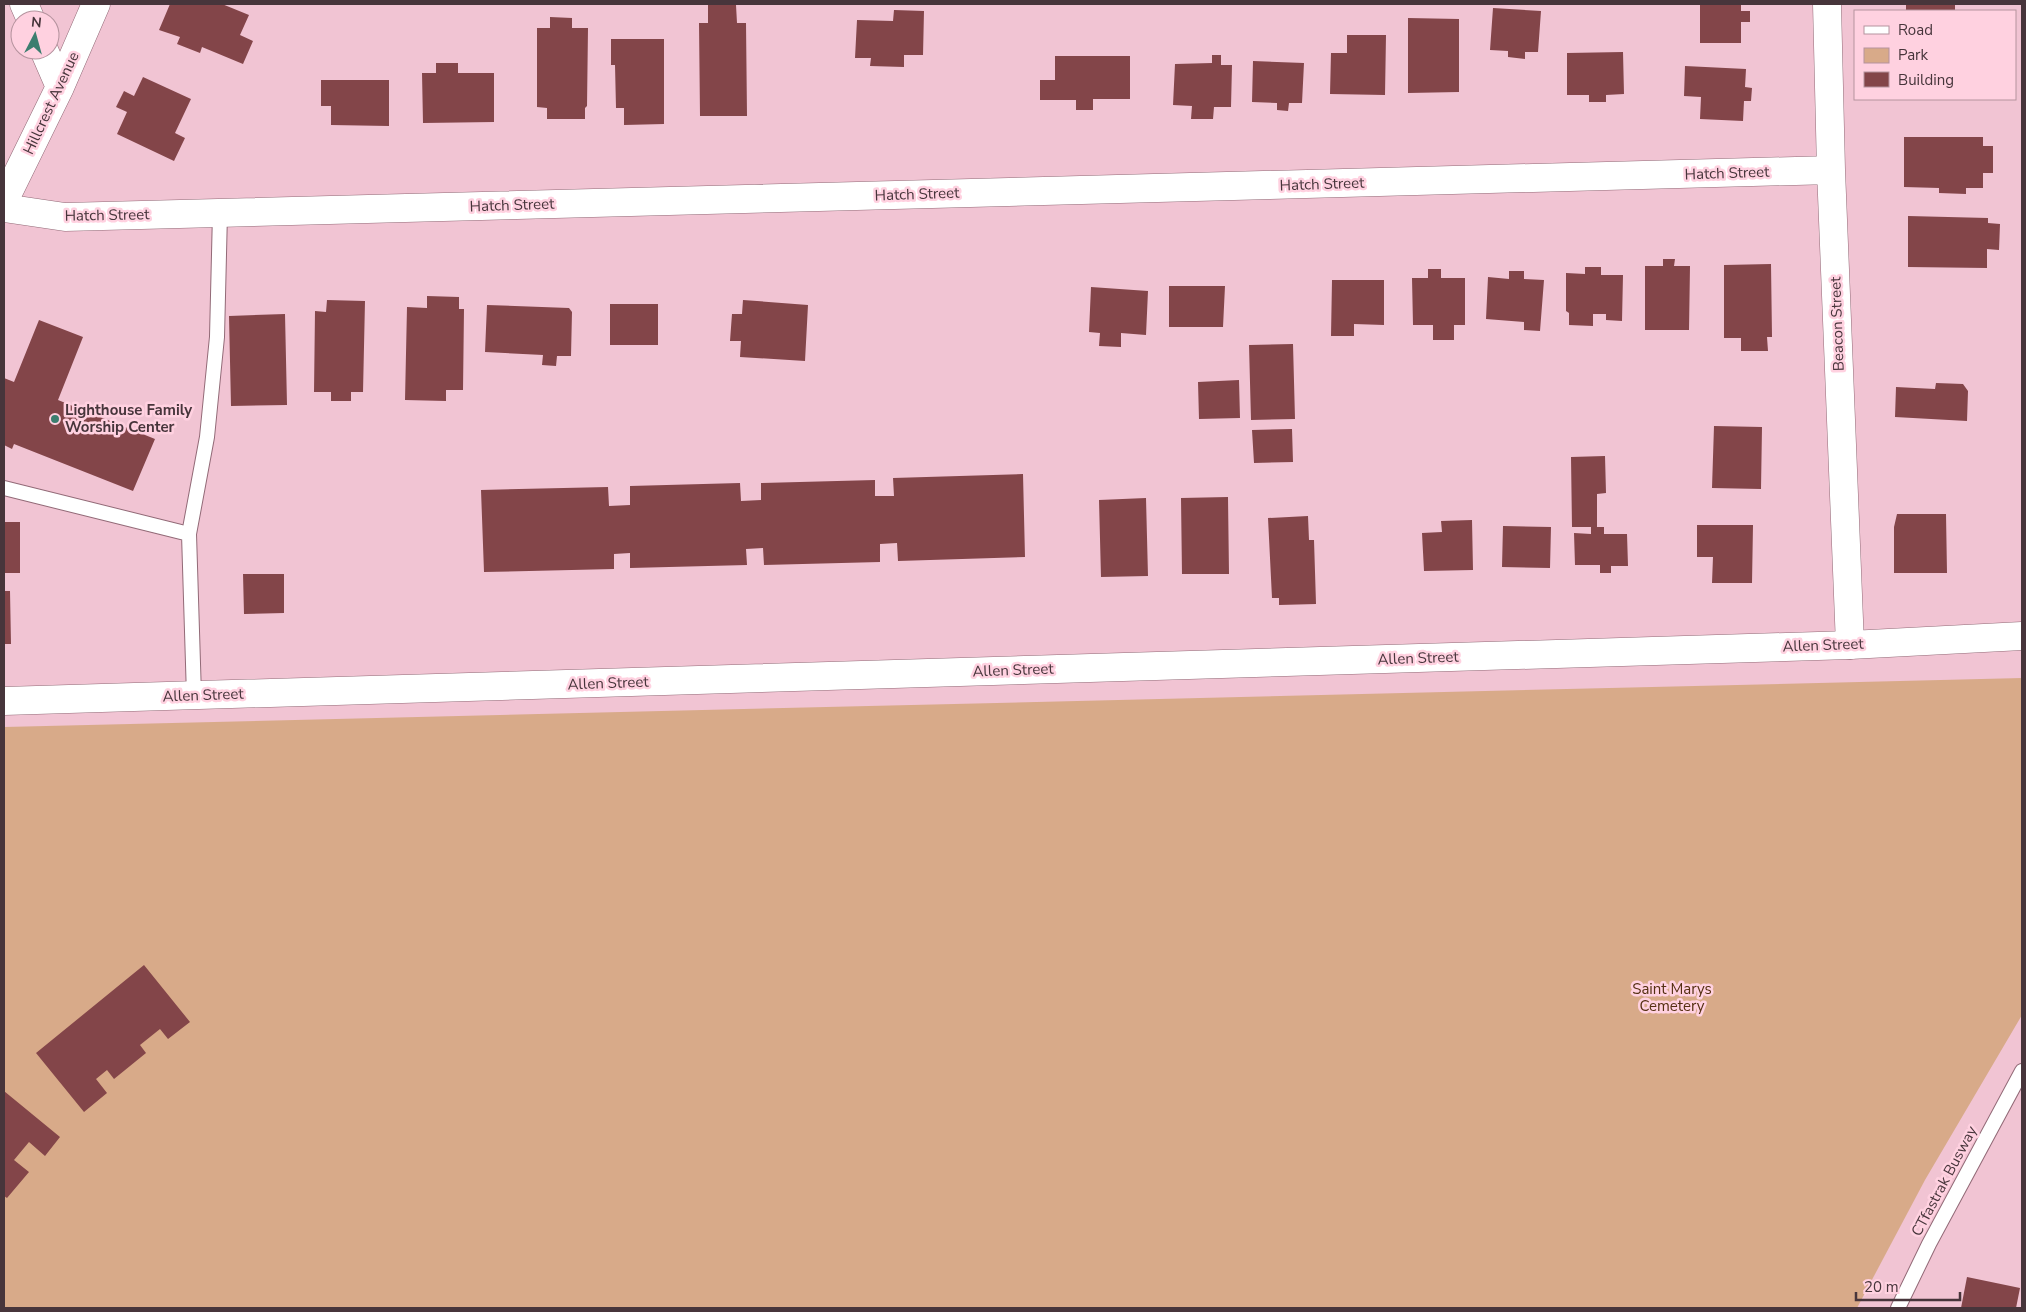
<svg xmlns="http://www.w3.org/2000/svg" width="2026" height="1312" viewBox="0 0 2026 1312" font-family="'Nunito Sans',sans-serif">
  <rect width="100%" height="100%" fill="#f1c4d3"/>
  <!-- green -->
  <path fill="#d8aa89" d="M2022,678V1015L1925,1180L1857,1308H4V727Z"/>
  <!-- building -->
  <path fill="#834549" d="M170,4H222L249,15L240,35L253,41L243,64L202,47L200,53L177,44L180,37L159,30Z
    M1700,4H1741V11H1750V22H1741V43H1700Z
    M1906,4H1955V11H1906Z
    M708,5H736L737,23H746L747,116H700L699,23H708Z
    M1493,8L1541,11L1538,52H1525V59L1508,57V51L1490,50Z
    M894,10L924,11L923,55H904V67L870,66L871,58H855L857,20L893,21Z
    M550,17L572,18V28H588L587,106L585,108V119H547V108L537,107V28H550Z
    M1408,18L1459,19V92L1408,93Z
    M1347,35H1386L1385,95L1330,94L1331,53H1347Z
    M611,39H664V124L624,125V108H616L615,65H611Z
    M1623,52L1624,94L1606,95V102H1589V95H1567V53Z
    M1212,55H1221V65H1232L1231,107H1214L1213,119H1191L1192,106L1173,105L1175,64L1212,63Z
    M1055,56H1130V99H1093V110H1076V100H1040V80H1055Z
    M1253,61L1304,63L1302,103H1289L1288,111L1277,110V103L1252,102Z
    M436,63H458V73H494V122L423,123L422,73H436Z
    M1685,66L1746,69L1745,87L1752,88L1751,101H1744L1743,121L1700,119L1701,97L1684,96Z
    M143,77L191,99L175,133L185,138L174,161L117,134L127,112L116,107L124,91L134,96Z
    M321,80H389V126L331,125V106H321Z
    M1904,137H1983V146H1993V173H1983V188H1966V194L1939,193V188L1904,187Z
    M1908,216L1988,218V223L2000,224L1999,250L1987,249V268L1908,267Z
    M1663,259H1675L1674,266H1690L1689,330H1645V266H1663Z
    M1771,264L1772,337H1767L1768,351H1741V338H1724V265Z
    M1585,267H1601V275H1623L1622,321L1606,320V314H1593V326L1569,325V313L1566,311V273L1585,274Z
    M1428,269H1441V278H1465V325H1454V340H1433V325H1413L1412,278H1428Z
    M1509,271H1524V279L1544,280L1540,331L1524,330V322L1486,319L1488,277L1509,279Z
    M1332,280H1384V325L1354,324V336H1331Z
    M1169,286H1225L1223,327H1169Z
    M1091,287L1148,291L1146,335L1121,333V347L1099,346L1100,333L1089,332Z
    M427,296L459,297V309H464L463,390H446V401L405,400L407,307L427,308Z
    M327,300L365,301L363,392H351V401H331V392H314L315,311L326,312Z
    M743,300L808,305L805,361L740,357L741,341H730L732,314H742Z
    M610,304H658V345H610Z
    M487,305L569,308L572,312L571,356H557L556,366L542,365L543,355L485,352Z
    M285,314L287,405L231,406L229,316Z
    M39,320L83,337L58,400L155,439L133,491L14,444L12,449L4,445V378L14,382Z
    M1293,344L1295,419L1251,420L1249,345Z
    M1239,380L1240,418L1199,419L1198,382Z
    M1936,383L1963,384L1968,391L1967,421L1895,417L1896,387L1935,389Z
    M1714,426L1762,427L1761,489L1712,488Z
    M1292,429L1293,462L1254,463L1252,430Z
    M1605,456L1606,493L1597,494V527H1604V534H1627L1628,566H1611V573H1600V565H1575L1574,533L1591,534V527H1572L1571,457Z
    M1023,474L1025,557L898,561L897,543L880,544V562L764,565L763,548L746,549L747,565L630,568V553L614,554V569L484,572L481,490L608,487L609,506L630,505V486L740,483L741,501L761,500V483L875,480V496H894L893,478Z
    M1228,497L1229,574H1182L1181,498Z
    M1146,498L1148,576L1101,577L1099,500Z
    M1897,514H1946L1947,573H1894V527Z
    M1308,516L1309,540H1314L1316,604L1279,605V598H1272L1268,518Z
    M1472,520L1473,570L1424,571L1422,533L1442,532L1441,521Z
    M4,522H20V573H4Z
    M1697,525H1753L1752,583H1712L1713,557H1697Z
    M1503,526L1551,527L1550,568L1502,567Z
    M243,574H284V613L244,614Z
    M4,591H10L11,644H4Z
    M144,965L190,1022L168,1039L160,1029L140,1045L146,1053L114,1079L107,1070L96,1079L107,1093L84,1112L36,1053Z
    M4,1091L60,1137L45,1156L29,1142L14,1160L29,1172L7,1198L4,1196Z
    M1967,1277L2020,1288L2016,1308H1961Z"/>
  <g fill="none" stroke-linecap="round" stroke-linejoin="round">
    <!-- service casing -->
    <g stroke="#926a77" stroke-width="16">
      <path id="service" d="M4,488L189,534L194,696
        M189,534L207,437L217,337L220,213
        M1898,1308L1929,1244L2022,1071"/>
    </g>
    <!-- minor casing -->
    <g stroke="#926a77" stroke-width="29">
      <path id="minor" d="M24,4L31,20
        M1827,4L1831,170L1850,645
        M44,50L60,87
        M4,201L60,87L96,4
        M4,208L65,217L1831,170"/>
    </g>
    <!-- secondary casing -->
    <g stroke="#926a77" stroke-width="29">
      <path id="secondary" d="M4,701L1850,645L2022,636"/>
    </g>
    <!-- service -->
    <use href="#service" stroke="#fff" stroke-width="14"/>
    <!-- minor -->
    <use href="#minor" stroke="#fff" stroke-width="28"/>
    <!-- secondary -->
    <use href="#secondary" stroke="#fff" stroke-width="28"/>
  </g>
  <!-- markers -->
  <circle fill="#3c7e6f" stroke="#ffd1e0" stroke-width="2" cx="55" cy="419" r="5"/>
  <g text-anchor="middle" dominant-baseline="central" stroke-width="5" stroke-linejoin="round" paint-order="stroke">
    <!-- street labels -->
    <g font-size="15" fill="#47353b" stroke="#ffd1e0">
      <text transform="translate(51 103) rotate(-65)">Hillcrest Avenue</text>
      <text transform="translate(1727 173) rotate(-2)">Hatch Street</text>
      <text transform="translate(1322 184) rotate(-2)">Hatch Street</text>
      <text transform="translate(917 194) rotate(-2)">Hatch Street</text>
      <text transform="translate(512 205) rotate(-2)">Hatch Street</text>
      <text transform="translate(107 215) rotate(-1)">Hatch Street</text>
      <text transform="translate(1837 324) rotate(-92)">Beacon Street</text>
      <text transform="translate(1823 645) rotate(-2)">Allen Street</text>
      <text transform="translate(1418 658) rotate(-2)">Allen Street</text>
      <text transform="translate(1013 670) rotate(-2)">Allen Street</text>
      <text transform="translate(608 683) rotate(-2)">Allen Street</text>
      <text transform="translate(203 695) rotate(-2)">Allen Street</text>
      <text transform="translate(1944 1181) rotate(-62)">CTfastrak Busway</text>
    </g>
    <!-- poi labels -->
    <g font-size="15" font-weight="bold" fill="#47353b" stroke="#ffd1e0" text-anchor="start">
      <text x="65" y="410">Lighthouse Family<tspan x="65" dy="17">Worship Center</tspan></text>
    </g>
    <!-- park labels -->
    <g font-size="15" fill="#542f11" stroke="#ffd1e0">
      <text x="1672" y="989">Saint Marys<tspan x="1672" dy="17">Cemetery</tspan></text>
    </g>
  </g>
  <!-- border -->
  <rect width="2026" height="1312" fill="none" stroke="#47353b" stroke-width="10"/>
  <!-- legend -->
  <rect x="1854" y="10" width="162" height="90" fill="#ffd1e0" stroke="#b5939e"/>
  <rect x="1864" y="26" width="25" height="8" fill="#ffffff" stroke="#b5939e"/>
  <text x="1898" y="35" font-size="15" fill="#47353b">Road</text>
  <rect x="1864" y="48" width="25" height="15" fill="#d8aa89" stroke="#b5939e"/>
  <text x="1898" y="60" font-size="15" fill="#47353b">Park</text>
  <rect x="1864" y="72" width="25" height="15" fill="#834549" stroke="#b5939e"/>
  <text x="1898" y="85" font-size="15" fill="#47353b">Building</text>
  <!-- north arrow -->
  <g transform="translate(35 35) rotate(6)"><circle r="24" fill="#ffd1e0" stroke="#b5939e"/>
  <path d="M0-4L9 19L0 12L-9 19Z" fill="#3c7e6f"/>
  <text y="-8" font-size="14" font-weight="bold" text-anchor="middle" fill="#47353b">N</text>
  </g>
  <!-- scale -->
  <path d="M1856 1292v8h104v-8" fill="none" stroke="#47353b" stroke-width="2.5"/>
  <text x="1864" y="1292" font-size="15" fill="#47353b" stroke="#ffd1e0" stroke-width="4" paint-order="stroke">20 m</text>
</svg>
